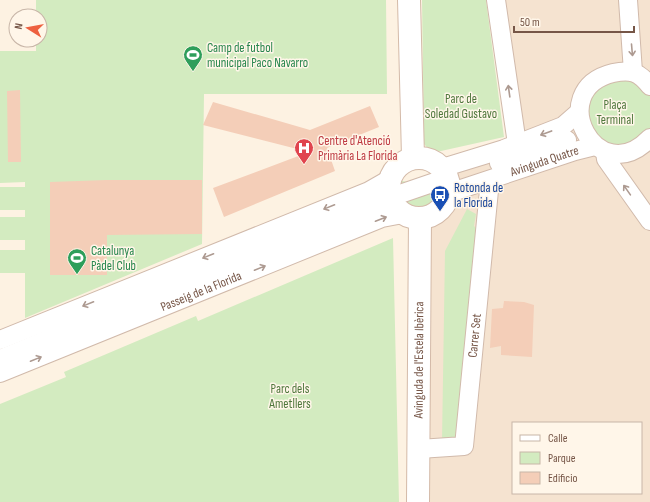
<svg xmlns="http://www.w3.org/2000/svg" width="650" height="502" viewBox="0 0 650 502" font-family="'Sofia Sans Condensed',sans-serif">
  <rect width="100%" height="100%" fill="#fdf2e2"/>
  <!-- residential -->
  <path fill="#f5e3d0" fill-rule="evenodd" d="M496,0H650V502H418L420,218L435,213L443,206L449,194L447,178L442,168L517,144ZM513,423H641V493H513Z"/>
  <!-- green -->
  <path fill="#d3ebc0" d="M36,0H386L387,94H204L202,244L25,318V273H0V250H25V240H0V217H25V210H0V187H25V182L0,183V51H36V40H40V16H36Z
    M422,0H486L504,137L432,153L424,144Z
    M618,72L650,86V138L640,149L595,146L583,96Z
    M390,179L438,187L435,196L431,202L435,213L420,218C394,207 391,209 390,179Z
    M467,209L476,214L474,226L480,232L458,441H442L445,251Z
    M393,238L399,502H0V404L66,377L64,372L196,316L198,321Z"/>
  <!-- building -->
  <path fill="#f4ceb8" d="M20,90L21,162H8L7,91Z
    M213,102L310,130L370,106L379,127L327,148L335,171L224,217L213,188L309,152L203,125Z
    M106,180H202V234L107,235V275H50V182Z
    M504,301L524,302L534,305L532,357L501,355V346L490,348L492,309L503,308Z"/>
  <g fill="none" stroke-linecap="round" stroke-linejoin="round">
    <!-- street casing -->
    <g stroke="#d1baab" stroke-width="20">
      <g id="street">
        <path d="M496,0L517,144"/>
        <path d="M628,0L633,72"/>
        <path d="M650,86C639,72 631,69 613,73C543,90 597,193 650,138"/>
        <path d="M605,152L606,159L650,221"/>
        <path d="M499,163L567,140"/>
        <path d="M442,168L504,149L563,126L579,112"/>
        <path d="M400,194L435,182"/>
        <path id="s1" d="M449,194L461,189L575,151L595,146"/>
        <path d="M0,340L369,191L390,179"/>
        <path d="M0,359L385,200"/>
        <path id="s2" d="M0,373L382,218L403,214"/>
        <path id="s3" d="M419,449L464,446L490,180"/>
      </g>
    </g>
    <!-- secondary casing -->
    <g stroke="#d4baa8" stroke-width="24">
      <g id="secondary">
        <path d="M409,0L413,157"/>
        <circle cx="419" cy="188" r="30"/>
        <path id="s4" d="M418,502L420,218"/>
      </g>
    </g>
    <!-- street -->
    <use href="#street" stroke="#fff" stroke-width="18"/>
    <!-- secondary -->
    <use href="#secondary" stroke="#fff" stroke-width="22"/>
  </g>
  <!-- one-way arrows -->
  <defs><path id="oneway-shaft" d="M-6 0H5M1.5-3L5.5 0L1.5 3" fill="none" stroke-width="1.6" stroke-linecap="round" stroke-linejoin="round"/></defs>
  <g stroke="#ad9a91">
    <use href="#oneway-shaft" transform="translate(632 50) rotate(85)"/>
    <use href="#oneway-shaft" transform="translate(509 91) rotate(-98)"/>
    <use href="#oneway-shaft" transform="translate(546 133) rotate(160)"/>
    <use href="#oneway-shaft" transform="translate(627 190) rotate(-125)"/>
    <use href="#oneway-shaft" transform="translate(329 207) rotate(158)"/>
    <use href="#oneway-shaft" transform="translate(381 219) rotate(-21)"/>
    <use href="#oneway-shaft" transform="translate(208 256) rotate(158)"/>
    <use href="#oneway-shaft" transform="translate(260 268) rotate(-22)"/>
    <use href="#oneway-shaft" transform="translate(88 304) rotate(158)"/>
    <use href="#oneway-shaft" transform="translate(36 359) rotate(-22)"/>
  </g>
  <!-- icons -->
  <defs>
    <g id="stadium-pin" transform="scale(1)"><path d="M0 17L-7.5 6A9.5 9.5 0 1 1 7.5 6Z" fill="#2e9e5b" stroke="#fff6e9"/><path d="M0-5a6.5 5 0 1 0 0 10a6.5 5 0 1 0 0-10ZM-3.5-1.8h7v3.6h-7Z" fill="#fff"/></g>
    <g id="hospital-pin" transform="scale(1)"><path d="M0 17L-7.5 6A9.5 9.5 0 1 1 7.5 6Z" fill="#e0444e" stroke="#fff6e9"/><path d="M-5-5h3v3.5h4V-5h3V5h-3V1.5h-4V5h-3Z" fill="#fff"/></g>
    <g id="bus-pin" transform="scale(1)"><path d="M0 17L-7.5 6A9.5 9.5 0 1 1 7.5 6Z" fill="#1a4fb4" stroke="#fff6e9"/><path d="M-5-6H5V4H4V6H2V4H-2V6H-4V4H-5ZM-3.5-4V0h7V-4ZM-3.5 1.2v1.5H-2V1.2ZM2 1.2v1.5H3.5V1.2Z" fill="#fff"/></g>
  </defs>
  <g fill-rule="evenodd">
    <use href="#stadium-pin" x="193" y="55"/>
    <use href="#hospital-pin" x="304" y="148"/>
    <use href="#bus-pin" x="440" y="195"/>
    <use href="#stadium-pin" x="77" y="258"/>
  </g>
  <g text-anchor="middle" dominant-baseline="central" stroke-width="3" stroke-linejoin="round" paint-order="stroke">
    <!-- leisure labels -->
    <g font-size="13" fill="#27864d" stroke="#fff6e9" text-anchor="start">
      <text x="207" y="48">Camp de futbol<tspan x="207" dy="15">municipal Paco Navarro</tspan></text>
      <text x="91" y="251">Catalunya<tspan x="91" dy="15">Pàdel Club</tspan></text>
    </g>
    <!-- park labels -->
    <g font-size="13" fill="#4f773c" stroke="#fff6e9">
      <text x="461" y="99">Parc de<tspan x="461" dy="15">Soledad Gustavo</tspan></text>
      <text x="615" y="105">Plaça<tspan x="615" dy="15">Terminal</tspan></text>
      <text x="290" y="389">Parc dels<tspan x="290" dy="15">Ametllers</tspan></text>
    </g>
    <!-- health labels -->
    <g font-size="13" fill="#be3a42" stroke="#fff6e9" text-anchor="start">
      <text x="318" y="141">Centre d'Atenció<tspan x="318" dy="15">Primària La Florida</tspan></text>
    </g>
    <!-- street labels -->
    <g font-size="13" fill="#765647" stroke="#fff6e9">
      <text stroke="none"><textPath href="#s1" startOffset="101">Avinguda Quatre</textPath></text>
      <text stroke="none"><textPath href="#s2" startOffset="217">Passeig de la Florida</textPath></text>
      <text stroke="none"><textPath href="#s3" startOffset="156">Carrer Set</textPath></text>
      <text stroke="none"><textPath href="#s4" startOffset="142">Avinguda de l'Estela Ibèrica</textPath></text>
    </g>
    <!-- transit labels -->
    <g font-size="13" fill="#164399" stroke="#fff6e9" text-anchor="start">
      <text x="454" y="188">Rotonda de<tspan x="454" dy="15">la Florida</tspan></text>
    </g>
  </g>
  <!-- legend -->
  <rect x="512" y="422" width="130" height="72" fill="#fff6e9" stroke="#c8b6a8"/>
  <rect x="520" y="435" width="20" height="6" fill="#ffffff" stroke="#c8b6a8"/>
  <text x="548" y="442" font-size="12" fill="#765647">Calle</text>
  <rect x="520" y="452" width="20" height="12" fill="#d3ebc0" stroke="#c8b6a8"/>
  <text x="548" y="462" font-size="12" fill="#765647">Parque</text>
  <rect x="520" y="472" width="20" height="12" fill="#f4ceb8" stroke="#c8b6a8"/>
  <text x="548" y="482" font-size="12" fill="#765647">Edificio</text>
  <!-- north arrow -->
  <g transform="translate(28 28) rotate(281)"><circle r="19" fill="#fff6e9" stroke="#c8b6a8"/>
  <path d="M0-3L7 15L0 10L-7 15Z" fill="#ee6140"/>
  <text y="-6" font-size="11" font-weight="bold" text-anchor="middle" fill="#765647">N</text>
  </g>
  <!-- scale -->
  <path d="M514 26v6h120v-6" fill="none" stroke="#765647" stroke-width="2"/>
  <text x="520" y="26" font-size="12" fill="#765647" stroke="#fff6e9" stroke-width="3" paint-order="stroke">50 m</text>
</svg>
